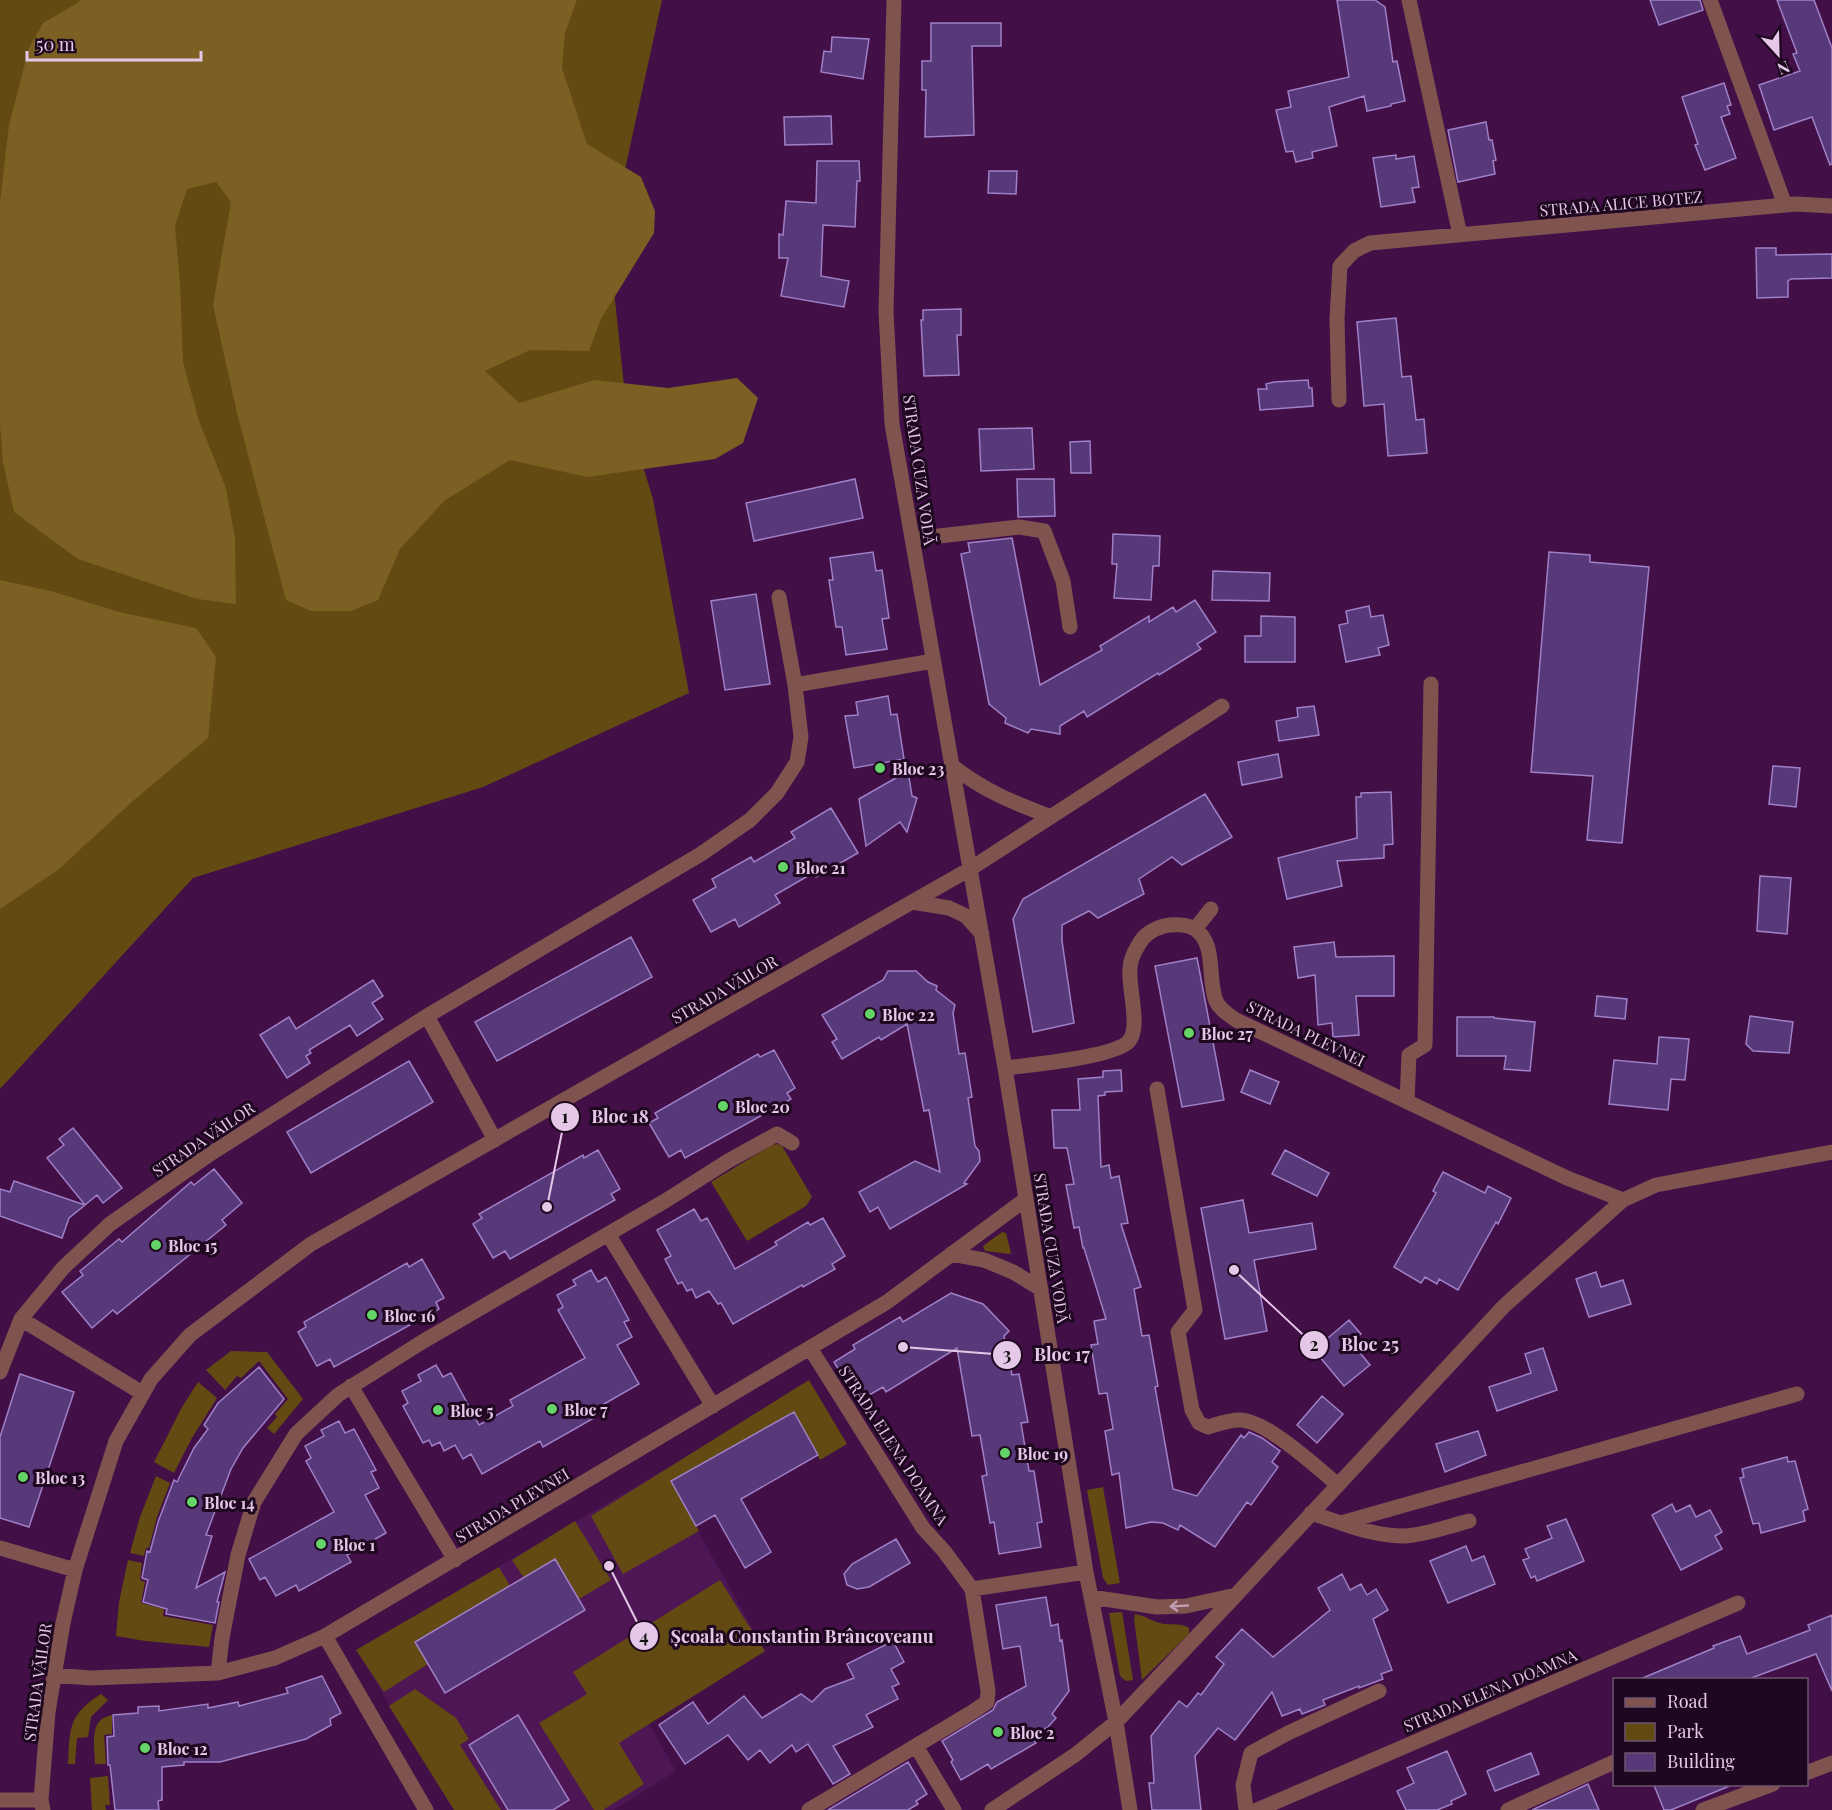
<svg xmlns="http://www.w3.org/2000/svg" width="1832" height="1810" viewBox="0 0 1832 1810" font-family="'Playfair Display',serif">
  <rect width="100%" height="100%" fill="#420f47"/>
  <!-- built -->
  <path fill="#4f1655" d="M664,1470L765,1651L649,1724L676,1771L614,1810H454L356,1650Z"/>
  <!-- green -->
  <path fill="#624a12" d="M0,0H662L609,243L627,414L653,499L689,693L483,787L193,878L0,1089Z
    M778,1144L782,1146L812,1197L806,1206L747,1241L711,1182L772,1145Z
    M1002,1232L1006,1233L1011,1253L1010,1254L985,1251L983,1246Z
    M231,1351L267,1352L303,1399L274,1434L267,1428L277,1417L275,1414L288,1399L259,1361L241,1378L237,1376L225,1390L206,1370Z
    M809,1380L847,1444L820,1460L794,1412L671,1481L699,1531L623,1574L591,1516Z
    M198,1382L217,1398L192,1438L174,1473L154,1462L182,1407Z
    M156,1476L170,1483L157,1517L149,1548H146L144,1556L130,1553L140,1517Z
    M1103,1487L1120,1583L1108,1585L1103,1578L1087,1490Z
    M575,1521L611,1580L579,1599L555,1559L524,1578L512,1560Z
    M128,1560L142,1563L140,1580L145,1582L141,1603L164,1609L163,1616L213,1625L209,1647L145,1641L116,1636L119,1602Z
    M499,1567L510,1586L415,1642L428,1664L384,1692L356,1650Z
    M720,1580L765,1651L619,1743L644,1784L603,1810H594L539,1723L587,1694L573,1672Z
    M1122,1612L1133,1680L1126,1681L1120,1676L1109,1613Z
    M1135,1614C1145,1615 1152,1622 1164,1624C1173,1625 1182,1623 1189,1628V1634L1142,1680L1134,1619Z
    M415,1689L456,1718L469,1739L460,1745L501,1810H454L389,1706Z
    M101,1694L108,1700L91,1717L88,1737L77,1738L75,1764H68C70,1728 68,1715 101,1694Z
    M112,1715V1734L104,1735L106,1764H95C95,1752 90,1727 102,1719C105,1717 108,1716 112,1715Z
    M108,1776L110,1805H105L106,1810H92L90,1778Z"/>
  <!-- forest -->
  <path fill="#7b5f23" d="M80,0H577L565,33L562,68L587,144L641,177L655,211L654,233L601,319L589,351L530,350L485,371L519,403L594,380L668,388L737,378L758,398L743,443L715,459L587,477L510,460L444,501L400,549L378,600L351,611H311L286,600L237,413L213,305L231,202L216,182L187,189L175,226L180,283L183,362L199,421L226,488L235,538L236,604L197,599L78,559L14,512L3,462L0,425V202L9,125L29,48L43,23L79,2Z
    M0,580L51,591L119,612L196,628L216,657L208,738L133,801L59,869L0,909Z"/>
  <!-- building -->
  <path fill="#573879" stroke="#9f80c7" stroke-width="1.5" d="M1337,0H1375L1385,7L1393,62L1397,61L1405,101L1391,104V106L1367,111L1364,96L1329,107L1337,146L1312,152L1313,158L1296,162L1293,151L1286,152L1276,110L1291,107L1288,91L1349,77Z
    M1650,0H1700L1703,10L1659,25Z
    M1777,0H1814L1832,48V164L1830,165L1812,117L1774,130L1759,85L1800,71L1793,54L1797,53Z
    M931,23H1001V46H972L974,135L925,137L926,90H922V61H931Z
    M832,37L869,39L863,79L821,72L824,51L831,52Z
    M1724,83L1731,105L1727,106L1730,114L1721,117L1736,158L1705,170L1695,145L1698,144L1682,97Z
    M831,116L832,144L785,145L784,117Z
    M1486,122L1489,140H1492L1496,160L1493,161L1495,174L1458,182L1448,130Z
    M1396,155V159L1414,156L1419,187L1412,188L1415,202L1381,207L1373,158Z
    M817,161H859L860,181H857L855,227L823,225L821,276L849,281L844,307L781,296L788,258H779V234L783,235L786,201L816,203Z
    M989,171H1017L1016,194L988,193Z
    M1756,248H1776V255L1832,254V278L1791,279L1788,281V297L1757,298Z
    M961,309V335H957L959,375L924,376L921,320H923V310Z
    M1396,318L1402,377L1411,376L1416,420L1424,419L1427,453L1388,456L1384,404L1364,406L1357,322Z
    M1308,380L1309,388H1312L1313,406L1260,410L1258,389H1267L1266,384L1274,382Z
    M1032,428L1034,469L981,471L979,429Z
    M1090,441L1091,473H1071L1070,442Z
    M855,479L863,518L754,541L746,503Z
    M1017,479H1054L1055,516L1018,517Z
    M1113,534L1160,536L1159,566H1153L1151,600L1114,598L1117,564H1112Z
    M1012,538L1040,685L1102,650L1100,646L1149,616V622L1173,607L1176,612L1195,600L1216,632L1197,644L1201,649L1159,675L1158,673L1087,717L1084,711L1060,726V734L1031,729L1028,733L1005,723L1006,718L989,704L961,554L970,552L968,543Z
    M873,552L876,571L882,570L889,618L882,619L887,649L846,655L842,627H836L829,580H833L830,558Z
    M1549,552L1590,555V562L1649,567L1622,843L1587,840L1593,776L1531,772Z
    M1213,571L1270,573L1269,601L1212,600Z
    M756,594L770,684L725,690L711,601Z
    M1369,606L1371,617L1383,615L1389,645L1378,648L1380,655L1346,662L1339,625L1348,623L1346,611Z
    M1261,616L1295,617V662H1245V636H1261Z
    M888,696L891,715L897,714L904,759L854,768L845,716L858,715L856,702Z
    M1314,706L1319,735L1279,741L1276,721L1298,717L1297,708Z
    M1278,754L1282,777L1242,785L1238,762Z
    M1773,766L1800,768L1796,807L1769,804Z
    M908,771L912,796L917,798L907,832L900,822L866,846L859,799Z
    M1391,792L1393,844L1384,845V858L1337,861L1342,886L1287,899L1278,858L1357,838L1356,797H1361V793Z
    M1205,794L1232,837L1182,865L1172,857L1139,879L1144,894L1098,918L1089,911L1062,925V941L1074,1023L1033,1032L1013,919L1023,899Z
    M831,808L858,853L816,877L813,873L775,895L780,903L739,927L735,919L711,932L693,900L716,887L712,879L751,857L754,862L795,838L791,832Z
    M1760,876L1791,878L1787,934L1757,931Z
    M631,937L652,977L497,1061L475,1022Z
    M1334,942L1336,957L1394,956V996H1356L1359,1035L1333,1037L1332,1023L1318,1025L1315,975L1298,978L1294,947Z
    M1197,958L1224,1100L1182,1107L1155,966Z
    M888,971H916L928,982L937,986L936,990L955,1005L953,1013L959,1054L965,1053L972,1097L968,1098L975,1146L979,1151L980,1161L964,1183L967,1184L890,1229L878,1207L870,1212L859,1192L915,1161L940,1172L929,1110L924,1111L907,1024L881,1040L879,1037L842,1059L832,1042L837,1039L822,1015L883,980Z
    M373,980L383,996L372,1003L383,1019L357,1036L350,1025L309,1050L311,1053L306,1056L310,1063L287,1078L260,1035L289,1017L296,1029Z
    M1597,996L1627,999L1625,1019L1595,1016Z
    M1750,1016L1793,1022L1789,1053L1753,1051L1746,1044Z
    M1457,1017H1494V1018L1535,1022L1530,1071L1504,1069L1506,1056H1457Z
    M1659,1037L1689,1039L1685,1080L1671,1079L1668,1110L1609,1104L1614,1060L1657,1064Z
    M774,1050L795,1088L787,1093L791,1099L685,1158L681,1150L669,1157L649,1123L658,1118L655,1113L758,1054L760,1057Z
    M409,1061L433,1102L311,1173L287,1132Z
    M1121,1070L1122,1091L1105,1092V1095L1098,1096L1101,1167L1109,1165L1111,1178L1119,1176L1128,1223L1121,1224L1141,1287L1134,1289L1142,1336L1149,1335L1158,1386L1155,1387L1173,1489L1197,1496L1241,1435L1244,1438L1249,1432L1262,1438L1280,1451L1272,1462L1278,1467L1251,1505L1247,1502L1215,1547L1180,1525L1178,1530L1163,1523L1151,1522L1126,1528L1119,1473L1112,1475L1105,1431L1113,1429L1107,1393L1099,1394L1091,1345L1098,1344L1094,1321L1106,1319L1084,1248H1083L1079,1227L1074,1228L1066,1185L1074,1184L1067,1148H1054L1052,1110H1080L1078,1079L1103,1077V1071Z
    M1250,1070L1279,1082L1270,1104L1241,1092Z
    M73,1128L122,1188L103,1203L97,1195L85,1205L47,1158L64,1145L59,1139Z
    M598,1150L620,1189L611,1194L615,1200L510,1259L505,1251L493,1258L473,1224L482,1218L479,1214L583,1155L584,1158Z
    M1285,1150L1329,1173L1317,1196L1272,1174Z
    M214,1169L242,1203L222,1220L226,1225L117,1314L113,1310L92,1328L62,1292L83,1275L80,1271L119,1239L122,1242L191,1182L194,1185Z
    M1443,1172L1485,1193L1488,1186L1511,1198L1498,1224L1496,1222L1458,1290L1439,1279L1437,1284L1425,1277L1421,1283L1394,1267L1436,1193L1433,1191Z
    M14,1181L85,1205L69,1218L62,1238L0,1216V1189L10,1192Z
    M1243,1200L1249,1233L1312,1223L1316,1249L1254,1260L1267,1331L1225,1339L1201,1208Z
    M694,1209L701,1221L707,1218L735,1269L777,1245L775,1242L808,1222L810,1225L823,1218L845,1256L832,1264L835,1269L803,1287L802,1285L733,1324L721,1303L718,1304L709,1291L696,1298L692,1289L687,1291L682,1282L678,1284L665,1259L671,1256L657,1230Z
    M422,1259L444,1298L436,1302L439,1309L334,1367L330,1359L317,1366L298,1332L306,1327L304,1322L407,1263L409,1267Z
    M591,1270L598,1282L606,1277L629,1320L624,1322L632,1337L617,1345L639,1384L590,1412L594,1418L543,1447L540,1441L482,1474L471,1454L463,1459L455,1445L444,1451L440,1442L432,1446L429,1440L423,1443L403,1406L408,1403L402,1391L421,1381L418,1375L436,1365L443,1377L451,1373L479,1425L513,1406L510,1400L585,1358L558,1310L563,1307L557,1295L576,1285L573,1280Z
    M1596,1272L1601,1287L1623,1280L1631,1304L1589,1317L1576,1279Z
    M951,1293L983,1304L1009,1331L1004,1336L1012,1375L1019,1374L1028,1422L1021,1423L1029,1471H1034L1042,1522L1037,1523L1041,1547L999,1554L994,1522L990,1523L982,1476L987,1475L980,1435L972,1436L957,1348L886,1392L883,1387L864,1398L852,1378L846,1382L834,1362L855,1349L853,1345L900,1317L903,1322Z
    M1349,1320L1361,1334L1351,1342L1370,1365L1344,1386L1314,1350Z
    M1543,1348L1557,1390L1497,1411L1489,1387L1531,1373L1525,1354Z
    M259,1367L284,1399L243,1448L231,1469L206,1535L212,1536L196,1588L225,1572L217,1602H219L215,1623L166,1614L167,1609L143,1602L148,1580L142,1578L147,1551L150,1552L158,1522L174,1480L177,1482L194,1448L208,1429L204,1425L218,1403Z
    M20,1374L74,1392L29,1527L0,1518V1437Z
    M1322,1396L1343,1414L1317,1443L1297,1425Z
    M794,1412L818,1455L741,1499L771,1552L745,1568L715,1515L696,1526L671,1481Z
    M339,1421L345,1433L354,1429L376,1470L371,1472L379,1488L365,1495L386,1533L347,1555L351,1562L299,1591L296,1585L276,1596L265,1577L260,1580L249,1559L334,1512L306,1461L311,1458L305,1446L324,1436L321,1430Z
    M1478,1431L1486,1455L1445,1472L1436,1444Z
    M1787,1457L1788,1462L1795,1461L1808,1509L1803,1511L1805,1521L1761,1533L1759,1523L1753,1524L1740,1478L1744,1477L1742,1469Z
    M1672,1504L1676,1512L1690,1505L1696,1517L1710,1510L1722,1532L1715,1536L1722,1549L1681,1570L1652,1515Z
    M1566,1519L1584,1561L1537,1581L1535,1576L1531,1578L1523,1560L1529,1558L1525,1549L1552,1538L1547,1526Z
    M896,1539L910,1563L869,1587L857,1589L847,1585L844,1574L852,1564Z
    M1466,1546L1472,1561L1484,1556L1495,1584L1448,1603L1430,1561Z
    M555,1559L585,1610L445,1693L415,1642Z
    M1342,1574L1350,1590L1361,1584L1367,1595L1376,1589L1388,1610L1373,1619L1392,1670L1381,1674L1383,1679L1359,1688V1686L1323,1700L1325,1705L1302,1714L1300,1709L1282,1716L1272,1692L1235,1740L1218,1728L1195,1756L1201,1810H1152L1149,1783H1154L1151,1736L1179,1701L1187,1707L1198,1693L1201,1695L1224,1664L1216,1657L1242,1629L1273,1657L1330,1610L1318,1588Z
    M1046,1597L1051,1626L1058,1624L1060,1641L1062,1640L1069,1691L1052,1714L1056,1718L1048,1727L1032,1737L1036,1743L991,1769L988,1764L961,1780L951,1762L953,1760L942,1741L993,1710L997,1702L1026,1686L1020,1646L1003,1649L996,1605Z
    M1832,1615V1691L1816,1654L1746,1680H1638L1714,1648L1713,1646L1740,1636L1747,1654L1810,1630L1808,1625Z
    M893,1641L904,1662L891,1669L899,1684L892,1687L898,1699L866,1715L873,1727L833,1746L850,1774L833,1784L808,1744L796,1752L792,1745L770,1763L760,1750L748,1760L728,1735L685,1764L659,1725L693,1702L708,1724L744,1696L762,1718L801,1694L812,1702L825,1689L854,1678L847,1664Z
    M322,1676L341,1713L330,1719L331,1725L306,1739L220,1762H184V1765L162,1767V1800L158,1801L159,1810H115L110,1765H108L107,1737L114,1736L113,1715L138,1713V1707L159,1706V1711L208,1704V1708L238,1702L239,1706L288,1693L286,1688Z
    M518,1715L569,1800L553,1810H508L469,1745Z
    M1447,1751L1466,1794L1451,1801L1452,1804L1437,1810H1406L1397,1791L1414,1783L1407,1768Z
    M1531,1753L1539,1774L1495,1791L1487,1771Z
    M908,1762L927,1794L916,1801L918,1804L908,1810H828Z
    M1588,1784L1599,1810H1532Z
    M1654,1785H1732L1671,1810H1664Z"/>
  <g fill="none" stroke-linecap="round" stroke-linejoin="round">
    <!-- minor -->
    <path stroke="#81534f" stroke-width="15" d="M894,0L886,312L892,424L1005,1068L1086,1572L1116,1722L1130,1810
      M1409,0L1460,235
      M1710,0L1785,205
      M1339,400L1337,319L1340,266L1354,251L1370,243L1796,204L1832,206
      M912,539L1019,527L1044,531L1063,581L1070,627
      M795,685L933,661
      M951,765C984,791 1012,802 1051,817
      M912,902L949,908L966,916L982,934
      M1195,929L1211,909
      M427,1016L495,1140
      M1005,1068C1029,1065 1116,1057 1129,1041C1141,1027 1128,988 1130,969C1130,960 1134,952 1139,944C1144,935 1153,929 1164,926C1173,924 1187,924 1195,929C1217,944 1207,979 1216,1001C1220,1010 1229,1015 1236,1020L1567,1178L1623,1200
      M1157,1089L1195,1310L1178,1332L1192,1410L1199,1423L1208,1427C1218,1424 1229,1420 1240,1420C1266,1420 1316,1467 1337,1484
      M1407,1101L1409,1055L1425,1045L1431,684
      M608,1234L713,1406
      M951,1254L984,1260L1013,1272L1041,1289
      M21,1319L142,1393
      M0,1372L21,1319L63,1268L110,1224L207,1156L427,1016L701,854L750,820L777,793L797,762L801,737L795,685L779,597
      M351,1386L455,1560
      M1311,1513L1341,1523L1797,1394
      M1341,1523C1360,1530 1384,1536 1405,1536C1426,1535 1449,1526 1469,1521
      M0,1548L75,1570
      M972,1589L1086,1572
      M1091,1597L1157,1607L1186,1606L1236,1595
      M325,1636L426,1810
      M218,1673L222,1638L238,1555L254,1502L296,1434L338,1395L422,1342L665,1201L728,1161L777,1134L792,1143
      M53,1675L91,1678L218,1673L275,1658L325,1636L887,1302L1026,1199
      M916,1746L954,1810
      M1806,1773L1832,1763
      M0,1800H41
      M43,1810L41,1800L48,1712L63,1623L75,1570L116,1441L151,1379L190,1335L311,1244L970,869L1222,706
      M809,1810L974,1711L987,1702L988,1691L972,1589L944,1551L923,1528L810,1348
      M992,1810L1075,1755L1116,1722L1236,1595L1504,1306L1623,1200L1656,1185L1832,1152
      M1246,1810L1243,1785L1251,1753L1288,1733L1379,1691
      M1257,1810L1738,1603
      M1508,1810L1614,1762
      M1703,1810L1773,1784"/>
  </g>
  <!-- one-way arrows -->
  <defs><path id="oneway-shaft" d="M-6 0H5M1.5-3L5.5 0L1.5 3" fill="none" stroke-width="1.6" stroke-linecap="round" stroke-linejoin="round" transform="scale(1.5)"/></defs>
  <use stroke="#c29eb2" href="#oneway-shaft" transform="translate(1179 1606) rotate(177)"/>
  <!-- markers -->
  <g fill="#65d467" stroke="#1e0820" stroke-width="2">
    <circle cx="880" cy="768" r="6"/>
    <circle cx="783" cy="867" r="6"/>
    <circle cx="870" cy="1014" r="6"/>
    <circle cx="1189" cy="1033" r="6"/>
    <circle cx="723" cy="1106" r="6"/>
    <circle cx="156" cy="1245" r="6"/>
    <circle cx="372" cy="1315" r="6"/>
    <circle cx="552" cy="1409" r="6"/>
    <circle cx="438" cy="1410" r="6"/>
    <circle cx="1005" cy="1453" r="6"/>
    <circle cx="23" cy="1477" r="6"/>
    <circle cx="192" cy="1502" r="6"/>
    <circle cx="321" cy="1544" r="6"/>
    <circle cx="998" cy="1732" r="6"/>
    <circle cx="145" cy="1748" r="6"/>
  </g>
  <g text-anchor="middle" dominant-baseline="central" stroke-width="6" stroke-linejoin="round" paint-order="stroke">
    <!-- street labels -->
    <g font-size="16" fill="#e5c7e7" stroke="#1e0820">
      <text transform="translate(1621 203) rotate(-5)">STRADA ALICE BOTEZ</text>
      <text transform="translate(920 470) rotate(82)">STRADA CUZA VODĂ</text>
      <text transform="translate(724 989) rotate(-30)">STRADA VĂILOR</text>
      <text transform="translate(1306 1033) rotate(26)">STRADA PLEVNEI</text>
      <text transform="translate(203 1139) rotate(-34)">STRADA VĂILOR</text>
      <text transform="translate(1052 1248) rotate(81)">STRADA CUZA VODĂ</text>
      <text transform="translate(894 1445) rotate(57)">STRADA ELENA DOAMNA</text>
      <text transform="translate(512 1505) rotate(-31)">STRADA PLEVNEI</text>
      <text transform="translate(37 1682) rotate(-82)">STRADA VĂILOR</text>
      <text transform="translate(1490 1690) rotate(-23)">STRADA ELENA DOAMNA</text>
    </g>
    <!-- poi labels -->
    <g font-size="16" font-weight="bold" fill="#e5c7e7" stroke="#1e0820" text-anchor="start">
      <text x="892" y="768">Bloc 23</text>
      <text x="795" y="867">Bloc 21</text>
      <text x="882" y="1014">Bloc 22</text>
      <text x="1201" y="1033">Bloc 27</text>
      <text x="735" y="1106">Bloc 20</text>
      <text x="168" y="1245">Bloc 15</text>
      <text x="384" y="1315">Bloc 16</text>
      <text x="564" y="1409">Bloc 7</text>
      <text x="450" y="1410">Bloc 5</text>
      <text x="1017" y="1453">Bloc 19</text>
      <text x="35" y="1477">Bloc 13</text>
      <text x="204" y="1502">Bloc 14</text>
      <text x="333" y="1544">Bloc 1</text>
      <text x="1010" y="1732">Bloc 2</text>
      <text x="157" y="1748">Bloc 12</text>
    </g>
  </g>
  <!-- callouts -->
  <path fill="none" stroke="#e5c7e7" stroke-width="2" d="M547 1207L565 1117M1234 1270L1314 1345M903 1347L1007 1355M609 1566L644 1636"/>
  <g fill="#e5c7e7" stroke="#1e0820" stroke-width="2">
    <circle cx="547" cy="1207" r="6"/>
    <circle cx="1234" cy="1270" r="6"/>
    <circle cx="903" cy="1347" r="6"/>
    <circle cx="609" cy="1566" r="6"/>
    <circle cx="565" cy="1117" r="15"/>
    <circle cx="1314" cy="1345" r="15"/>
    <circle cx="1007" cy="1355" r="15"/>
    <circle cx="644" cy="1636" r="15"/>
  </g>
  <g font-size="18" text-anchor="middle" font-weight="bold" fill="#111">
    <text x="565" y="1123">1</text>
    <text x="1314" y="1351">2</text>
    <text x="1007" y="1361">3</text>
    <text x="644" y="1643">4</text>
  </g>
  <g font-size="18" text-anchor="middle" font-weight="bold" fill="#e5c7e7" stroke="#1e0820" stroke-width="6" stroke-linejoin="round" paint-order="stroke">
    <text x="620" y="1123">Bloc 18</text>
    <text x="1370" y="1351">Bloc 25</text>
    <text x="1062" y="1361">Bloc 17</text>
    <text x="802" y="1643">Școala Constantin Brâncoveanu</text>
  </g>
  <!-- legend -->
  <rect x="1613" y="1678" width="195" height="108" fill="#1e0820" stroke="#6e5470" stroke-width="1.5"/>
  <rect x="1625" y="1698" width="30" height="9" fill="#81534f" stroke="#6e5470" stroke-width="1.5"/>
  <text x="1667" y="1708" font-size="18" fill="#e5c7e7">Road</text>
  <rect x="1625" y="1723" width="30" height="18" fill="#624a12" stroke="#6e5470" stroke-width="1.5"/>
  <text x="1667" y="1738" font-size="18" fill="#e5c7e7">Park</text>
  <rect x="1625" y="1753" width="30" height="18" fill="#573879" stroke="#6e5470" stroke-width="1.5"/>
  <text x="1667" y="1768" font-size="18" fill="#e5c7e7">Building</text>
  <!-- north arrow -->
  <g transform="translate(1778 54) rotate(158)" stroke="#1e0820" stroke-width="4.5" paint-order="stroke">
  <path d="M0-4.5L10 22L0 15L-10 22Z" fill="#e5c7e7"/>
  <text y="-9" font-size="16" font-weight="bold" text-anchor="middle" fill="#e5c7e7">N</text>
  </g>
  <!-- scale -->
  <path d="M27 51v9h174v-9" fill="none" stroke="#e5c7e7" stroke-width="3"/>
  <text x="36" y="51" font-size="18" fill="#e5c7e7" stroke="#1e0820" stroke-width="4.5" paint-order="stroke">50 m</text>
</svg>
